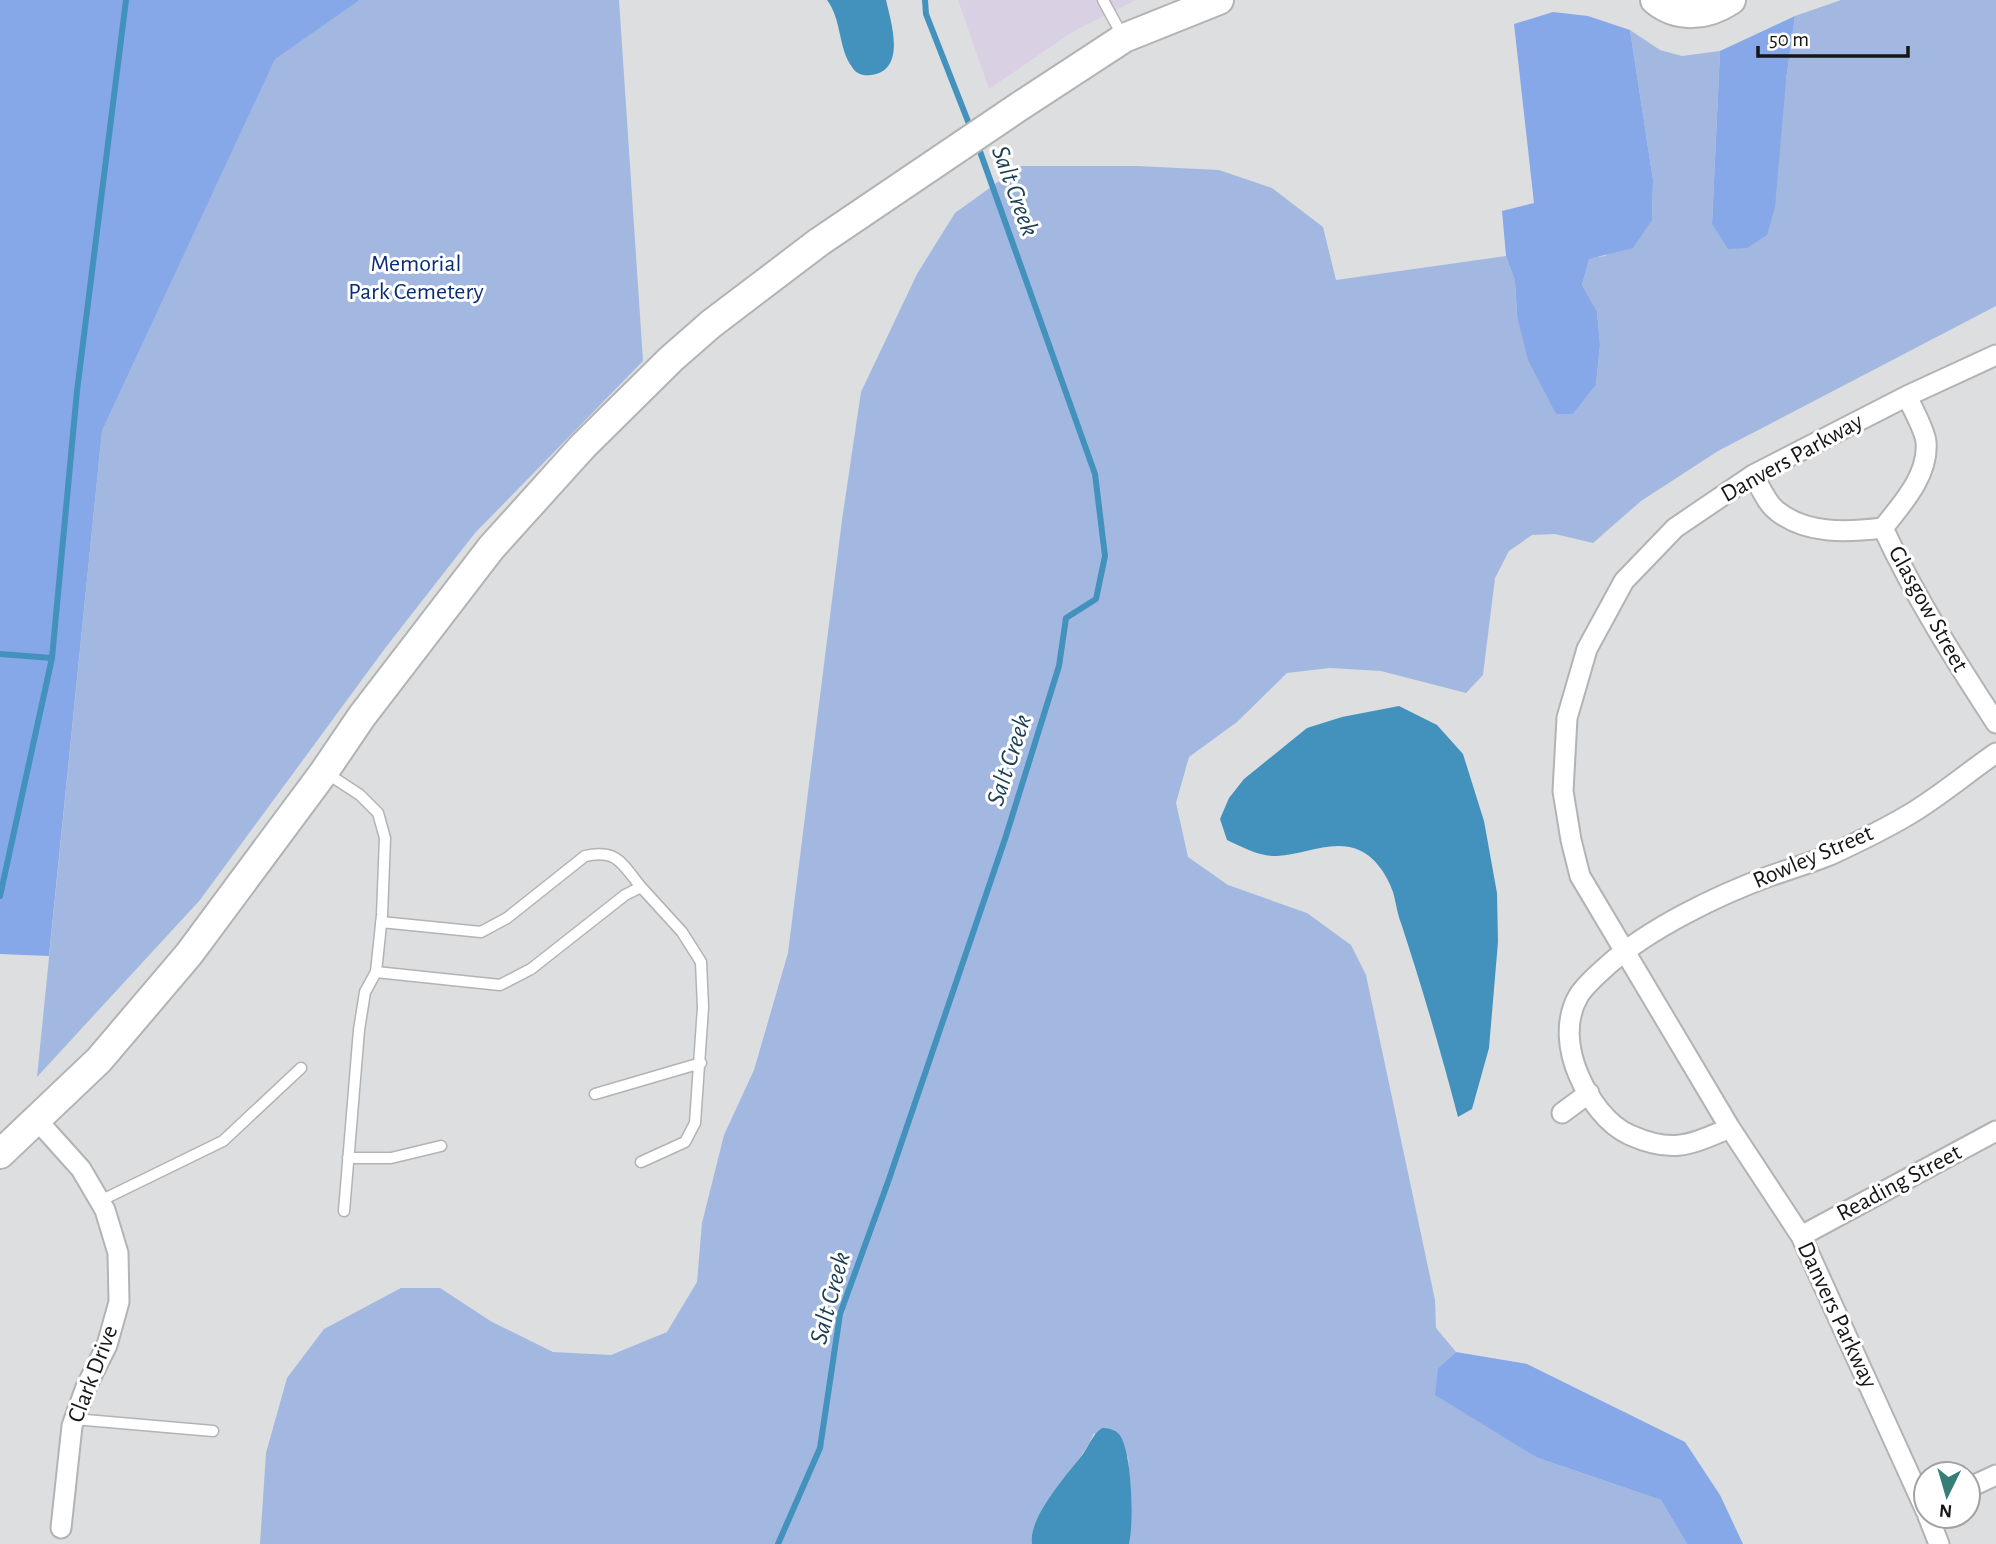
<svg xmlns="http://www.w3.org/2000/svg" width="1996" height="1544" viewBox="0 0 1996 1544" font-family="'Alegreya Sans',sans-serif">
  <rect width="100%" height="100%" fill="#dddee0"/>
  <!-- industrial -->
  <path fill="#dad0e4" d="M958,0H1136L1074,31L989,89Z"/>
  <!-- green -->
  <path fill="#a2b8e0" d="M360,0H619L643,361L475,533L386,647L200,900L37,1077L102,431L275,58Z
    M1841,0H1996V306L1718,451L1641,501L1593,543L1555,534L1532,535L1509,551L1495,578L1483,675L1466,693L1381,671L1330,668L1287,673L1237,722L1189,757L1176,803L1188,857L1228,885L1307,913L1351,945L1366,975L1435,1300L1436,1328L1456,1352L1438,1368L1538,1458L1661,1500L1687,1544H1129L1131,1497L1128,1457L1094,1433C1091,1439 1088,1447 1083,1453C1069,1473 1027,1518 1032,1544H260L266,1453L287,1378L324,1329L401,1288H440L492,1322L553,1352L611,1355L667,1332L697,1282L702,1223L724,1135L754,1070L788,953L842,520L861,392L917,274L955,213L1020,166H1137L1219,170L1272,188L1323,227L1336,280L1506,256L1515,281L1517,316L1556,414H1573L1596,385L1600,345L1597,311L1582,285L1589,258L1605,256L1652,219L1653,180L1630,30L1660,50L1682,56L1720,51L1712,224L1786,80L1795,16Z"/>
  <!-- forest -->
  <path fill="#86a8e8" d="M0,0H360L275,59L102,431L49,956L0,954Z
    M1553,12L1588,16L1630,30L1653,180L1652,220L1633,248L1589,259L1582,285L1597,311L1600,345L1596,385L1573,414H1556L1528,360L1517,316L1515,281L1506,256L1502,211L1534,203L1514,24Z
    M1795,16L1786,80L1775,207L1767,235L1747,248L1728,249L1712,224L1720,51Z
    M1456,1352L1527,1364L1685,1442L1720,1495L1743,1544H1687L1661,1500L1538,1458L1435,1395L1438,1368Z"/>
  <!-- water -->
  <path fill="#4392bd" d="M827,0H886C891,22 907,71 871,75C863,76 856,74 852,67C838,48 842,20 827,0Z
    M1399,706L1437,725L1463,754L1484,821L1497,893L1498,942L1489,1048L1472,1109L1458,1117C1441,1052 1422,987 1401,923C1397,913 1396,902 1393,892C1388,877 1376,858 1361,851C1333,838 1305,855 1277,856C1260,857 1242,847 1227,840L1220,819L1229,798L1244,779L1307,728L1342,717Z
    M1102,1428C1110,1428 1117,1430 1121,1437C1132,1457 1134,1522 1129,1544H1032C1027,1519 1068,1473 1083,1454C1090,1444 1092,1435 1102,1428Z"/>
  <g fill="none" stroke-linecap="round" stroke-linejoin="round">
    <!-- stream -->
    <path stroke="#4392bd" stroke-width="6" d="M925,0L926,14L971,129
      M0,654L52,658
      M0,896L52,658L77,391L126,0
      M778,1544L820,1448L840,1314L888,1182L1005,839L1059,666L1066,618L1096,599L1105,556L1095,474L977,143"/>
    <!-- service casing -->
    <g stroke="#b2b3b4" stroke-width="13">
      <path id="service" d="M1103,0L1122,35
        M325,772L360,795L378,813L385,838L382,915L376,972L365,992L359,1030L344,1211
        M381,922L481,932L507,918L585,856C618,849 622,864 641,887
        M376,972L500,985L531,969L625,895L641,887L682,932L701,962L703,1007L695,1123L685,1142L641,1162
        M595,1094L701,1063
        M348,1158H391L441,1146
        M100,1201L223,1141L301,1068
        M74,1419L213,1431"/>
    </g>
    <!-- minor casing -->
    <g stroke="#b2b3b4" stroke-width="23">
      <path id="minor" d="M1753,475C1760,486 1767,504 1777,511C1807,535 1848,532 1883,528C1902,504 1929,475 1926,442C1925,430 1912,408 1907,396
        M1883,528C1915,597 1955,660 1996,723
        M1562,1113L1589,1093
        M37,1120L81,1169L105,1210L118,1253L119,1302L107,1345L86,1387L72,1426L61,1528
        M1730,1128C1689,1145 1673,1154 1630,1135C1607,1125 1589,1099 1579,1076C1568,1051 1564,1020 1579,995C1586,984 1599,973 1608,965C1650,928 1718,895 1770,876C1790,869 1810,863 1830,855C1856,843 1885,829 1910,814C1940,796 1967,773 1996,753
        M1801,1236L1996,1131
        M1968,1488L1996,1475
        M1926,1511L1801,1236L1730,1128L1580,876L1571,840L1563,791L1567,718L1587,649L1624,581L1675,528L1753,475L1907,396L1996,355
        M1928,1516L1939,1544"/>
    </g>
    <!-- secondary casing -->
    <g stroke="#b2b3b4" stroke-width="32">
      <path id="secondary" d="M1655,0C1678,19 1707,16 1731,0
        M0,1154L99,1060L189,954L324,772L362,716L491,548L583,446L671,359L711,324L819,242L1017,108L1124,38L1219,0"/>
    </g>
    <!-- service -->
    <use href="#service" stroke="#fff" stroke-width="10"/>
    <!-- minor -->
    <use href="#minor" stroke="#fff" stroke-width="19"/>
    <!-- secondary -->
    <use href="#secondary" stroke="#fff" stroke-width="28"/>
  </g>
  <g text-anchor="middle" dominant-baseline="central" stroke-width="6" stroke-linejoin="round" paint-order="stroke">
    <!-- park labels -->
    <g font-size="24" fill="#0a2d75" stroke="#fff">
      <text x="416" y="264">Memorial<tspan x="416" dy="28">Park Cemetery</tspan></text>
    </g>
    <!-- street labels -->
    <g font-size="24" fill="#161616" stroke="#fff">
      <text transform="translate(1792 458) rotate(-29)">Danvers Parkway</text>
      <text transform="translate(1928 609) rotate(61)">Glasgow Street</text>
      <text transform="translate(1813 857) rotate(-23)">Rowley Street</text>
      <text transform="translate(1899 1183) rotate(-28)">Reading Street</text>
      <text transform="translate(1837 1315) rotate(65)">Danvers Parkway</text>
      <text transform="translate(93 1374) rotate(-69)">Clark Drive</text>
    </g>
    <!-- water labels -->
    <g font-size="26" font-style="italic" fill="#1b3e51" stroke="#fff">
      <text transform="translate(1015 191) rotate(70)">Salt Creek</text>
      <text transform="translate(1009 760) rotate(-72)">Salt Creek</text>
      <text transform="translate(830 1298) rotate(-75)">Salt Creek</text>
    </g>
  </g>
  <!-- north arrow -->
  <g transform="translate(1947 1495) rotate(185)"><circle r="33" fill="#ffffff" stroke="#a2a2a2" stroke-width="2"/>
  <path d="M0-5L12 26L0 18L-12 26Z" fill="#367e77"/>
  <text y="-10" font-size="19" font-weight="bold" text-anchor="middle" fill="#161616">N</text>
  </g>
  <!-- scale -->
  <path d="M1758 46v10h150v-10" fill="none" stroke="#161616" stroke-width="3.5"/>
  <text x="1769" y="46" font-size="21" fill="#161616" stroke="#ffffff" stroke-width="5" paint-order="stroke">50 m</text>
</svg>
